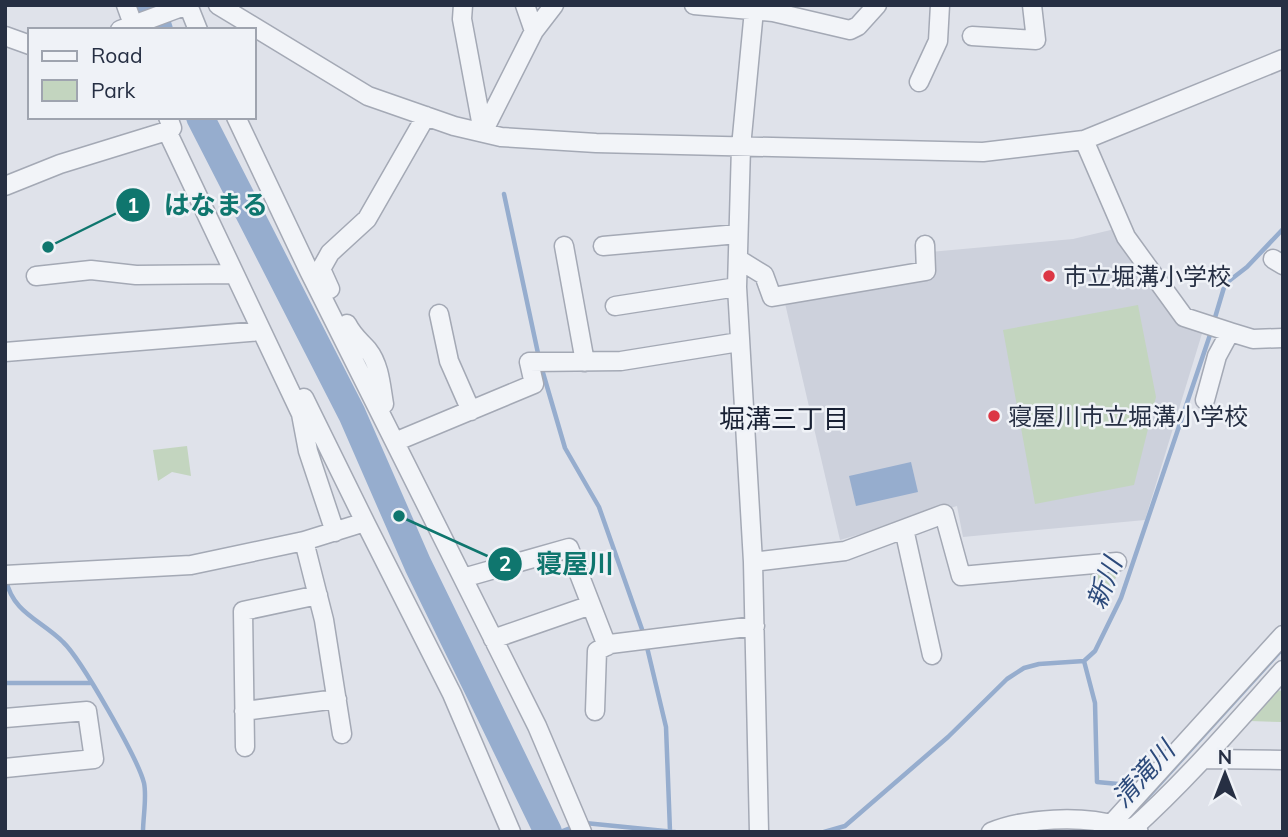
<svg xmlns="http://www.w3.org/2000/svg" width="1288" height="837" viewBox="0 0 1288 837" font-family="Mulish,'Noto Sans JP',sans-serif">
  <rect width="100%" height="100%" fill="#dfe2ea"/>
  <!-- built -->
  <path fill="#cdd1dc" d="M1119,228L1204,327L1145,520L963,537L957,506L840,540L784,299L930,274V252L1073,239Z"/>
  <!-- green -->
  <path fill="#c3d5bf" d="M1138,305L1156,397L1134,485L1035,504L1003,330Z
    M187,446L191,476L172,472L158,481L153,450Z
    M1119,570L1111,589L1092,591L1090,572Z
    M1276,690L1283,691L1281,722L1250,721Z"/>
  <!-- water -->
  <path fill="#96adce" d="M911,462L918,492L856,506L849,476Z"/>
  <g fill="none" stroke-linecap="round" stroke-linejoin="round">
    <!-- stream -->
    <path stroke="#96adce" stroke-width="4.5" d="M504,194L539,358
      M1214,321L1225,284L1247,267L1283,229
      M541,366L565,448L599,507L644,635
      M6,580C13,613 41,620 63,642C81,659 138,759 144,783C147,797 143,817 143,832
      M646,643L666,727L670,831
      M1084,661L1095,703L1097,782L1140,786
      M5,683H90
      M585,823L675,832
      M1124,823L1283,648
      M560,832L573,827
      M824,832L845,826L948,737L1007,679L1024,668L1039,664L1084,661L1095,651L1121,598L1212,329"/>
    <!-- river -->
    <path stroke="#96adce" stroke-width="28" d="M151,5L159,30
      M200,117L352,414L418,565L548,832"/>
    <!-- minor casing -->
    <g stroke="#a4a9b5" stroke-width="21">
      <path id="minor" d="M126,5L135,30
        M188,5L198,30
        M218,5L368,96L454,126L501,137L596,143L983,152L1084,140L1283,59
        M463,5L462,19L483,132
        M525,5L534,31
        M694,5L773,12L850,30L858,26L877,5
        M754,10L741,147L737,287L753,562L759,832
        M120,30L187,5
        M5,36L30,45
        M972,36L1036,40L1032,5
        M919,82L938,41L940,5
        M168,117L172,128L167,131L301,414L308,451L335,532
        M236,117L309,271L537,726L582,832
        M483,132L534,31L554,5
        M1084,140L1126,237L1184,317L1230,332
        M5,186L60,164L167,131
        M564,246L585,362
        M603,246L738,234
        M738,259L764,275L772,297L926,271L925,245
        M1273,259L1283,265
        M36,276L91,270L136,275L234,274
        M330,289L321,269L330,253L367,219L426,116
        M615,306L737,287
        M439,314L449,361L471,411
        M347,324C353,336 360,341 368,350C380,365 381,387 384,404
        M5,352L261,331
        M304,398L365,522
        M1205,400L1217,356L1230,332L1253,339L1283,338
        M402,439L534,384L529,362L621,361L739,342
        M904,529L932,655
        M304,541L324,620L342,734
        M753,562L845,551L944,514L961,576L1117,562
        M5,575L191,565L304,541L365,522L452,694L511,832
        M463,578L569,548L607,646
        M493,639L591,605
        M244,711L337,699
        M595,711L597,651L610,644L755,626
        M5,718L87,711L94,759L5,768
        M245,747L243,611L318,595
        M1205,759L1283,760
        M991,832C1025,818 1082,815 1118,826
        M1104,832L1283,635
        M1129,832C1185,782 1233,726 1283,670"/>
    </g>
    <!-- tertiary casing -->
    <g stroke="#a4a9b5" stroke-width="26">
      <path id="tertiary" d="M1131,830L1136,832"/>
    </g>
    <!-- minor -->
    <use href="#minor" stroke="#f2f4f8" stroke-width="18"/>
    <!-- tertiary -->
    <use href="#tertiary" stroke="#f2f4f8" stroke-width="23"/>
  </g>
  <!-- markers -->
  <g fill="#dc3745" stroke="#eff2f7" stroke-width="2.5">
    <circle cx="1049" cy="276" r="7"/>
    <circle cx="994" cy="416" r="7"/>
  </g>
  <g text-anchor="middle" dominant-baseline="central" stroke-width="5" stroke-linejoin="round" paint-order="stroke">
    <!-- poi labels -->
    <g font-size="24" fill="#262f43" stroke="#eff2f7" text-anchor="start">
      <text x="1063" y="276">市立堀溝小学校</text>
      <text x="1008" y="416">寝屋川市立堀溝小学校</text>
    </g>
    <!-- neighbourhood labels -->
    <g font-size="26" fill="#182033" stroke="#eff2f7">
      <text x="784" y="418">堀溝三丁目</text>
    </g>
    <!-- water labels -->
    <g font-size="26" font-style="italic" fill="#2c4a7b" stroke="#eff2f7">
      <text transform="translate(1104 583) rotate(-69)">新川</text>
      <text transform="translate(1143 774) rotate(-48)">清滝川</text>
    </g>
  </g>
  <!-- callouts -->
  <path fill="none" stroke="#0f766e" stroke-width="2.5" d="M48 247L133 205M399 516L505 564"/>
  <g fill="#0f766e" stroke="#eff2f7" stroke-width="2.5">
    <circle cx="48" cy="247" r="7"/>
    <circle cx="399" cy="516" r="7"/>
    <circle cx="133" cy="205" r="18"/>
    <circle cx="505" cy="564" r="18"/>
  </g>
  <g font-size="21" text-anchor="middle" font-weight="bold" fill="#fff">
    <text x="133" y="213">1</text>
    <text x="505" y="571">2</text>
  </g>
  <g font-size="26" text-anchor="middle" font-weight="bold" fill="#0f766e" stroke="#eff2f7" stroke-width="5" stroke-linejoin="round" paint-order="stroke">
    <text x="216" y="214">はなまる</text>
    <text x="575" y="573">寝屋川</text>
  </g>
  <!-- border -->
  <rect width="1288" height="837" fill="none" stroke="#262f43" stroke-width="14"/>
  <!-- legend -->
  <rect x="28" y="28" width="228" height="91" fill="#eff2f7" stroke="#9fa4af" stroke-width="2"/>
  <rect x="42" y="51" width="35" height="10" fill="#f2f4f8" stroke="#9fa4af" stroke-width="2"/>
  <text x="91" y="63" font-size="21" fill="#262f43">Road</text>
  <rect x="42" y="80" width="35" height="21" fill="#c3d5bf" stroke="#9fa4af" stroke-width="2"/>
  <text x="91" y="98" font-size="21" fill="#262f43">Park</text>
  <!-- north arrow -->
  <g transform="translate(1225 774)" stroke="#eff2f7" stroke-width="5" paint-order="stroke">
  <path d="M0-5L12 26L0 18L-12 26Z" fill="#262f43"/>
  <text y="-10" font-size="19" font-weight="bold" text-anchor="middle" fill="#262f43">N</text>
  </g>
</svg>
